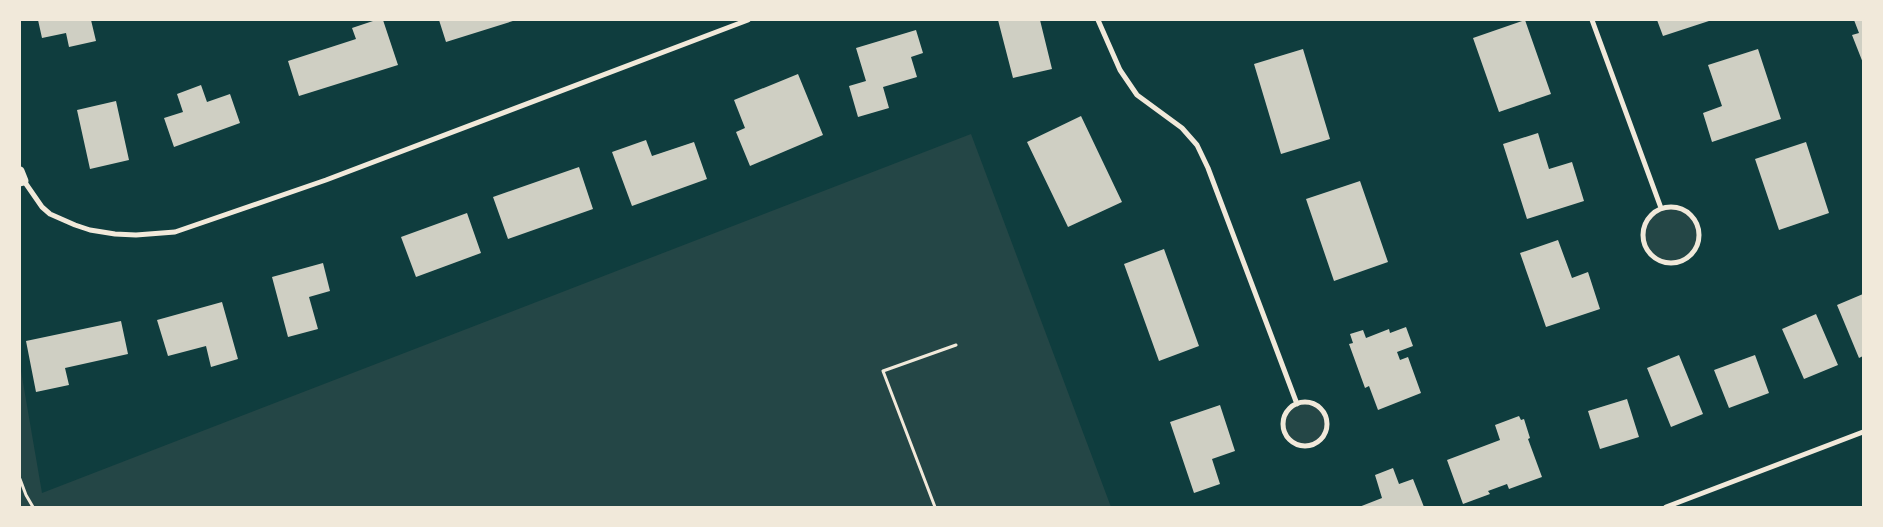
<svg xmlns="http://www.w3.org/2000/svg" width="1883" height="527" viewBox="0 0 1883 527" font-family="Signika,sans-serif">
  <rect width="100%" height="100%" fill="#0f3d3e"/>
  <!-- green -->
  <path fill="#244646" d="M971,134L1111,507H20V365L42,493Z
    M1643 235a28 28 0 1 1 56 0a28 28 0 1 1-56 0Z
    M1283 424a22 22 0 1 1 44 0a22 22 0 1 1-44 0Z"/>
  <!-- building -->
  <path fill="#cfcfc3" d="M38,20H91L96,41L69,47L66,33L42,38Z
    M376,20H383L398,65L299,96L288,61L356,39L352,28Z
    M439,20H516L446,42Z
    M998,20H1040L1052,69L1013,78Z
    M1525,20L1551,94L1499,112L1473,38Z
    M1657,20H1712L1663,36Z
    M1854,20H1863V63L1852,35L1859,33Z
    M916,30L923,53L911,57L917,77L883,87L889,108L858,117L849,86L866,81L856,48Z
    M1303,49L1330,139L1281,154L1254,64Z
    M1758,49L1781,119L1712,142L1703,113L1722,106L1708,65Z
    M798,74L823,135L750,166L736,132L745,128L734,100Z
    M201,85L207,102L230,94L240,123L174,147L164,118L183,112L177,94Z
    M116,101L129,160L90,169L77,110Z
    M1081,116L1122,202L1068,227L1027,142Z
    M1538,133L1549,169L1572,162L1584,201L1527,219L1503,144Z
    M646,140L652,156L694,142L707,179L632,206L612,152Z
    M1806,142L1829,213L1779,230L1755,159Z
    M579,167L593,209L508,239L493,197Z
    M1360,181L1388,262L1334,281L1306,199Z
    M467,213L481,253L416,277L401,237Z
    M1558,240L1572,278L1588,272L1600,309L1546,327L1520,253Z
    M1164,249L1199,346L1159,361L1124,264Z
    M323,263L330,291L309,297L318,329L288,337L272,277Z
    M1863,294V356L1859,358L1837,305Z
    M222,302L238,359L211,367L206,346L168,356L157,320Z
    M1816,314L1838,365L1804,379L1782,329Z
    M121,321L128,354L65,368L69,385L36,392L26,341Z
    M1406,327L1413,346L1397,352L1400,360L1408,357L1421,393L1378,410L1369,386L1365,388L1349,344L1353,343L1350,334L1363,330L1366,338L1389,329L1390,333Z
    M1679,355L1703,414L1671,427L1647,368Z
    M1755,355L1769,393L1729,408L1714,370Z
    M1627,399L1639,437L1600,449L1588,411Z
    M1220,405L1235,451L1212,459L1220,484L1194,493L1170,422Z
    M1519,416L1521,420L1524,419L1530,438L1528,439L1542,477L1509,489L1507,484L1488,491L1490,494L1463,504L1447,460L1500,440L1495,425Z
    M1393,468L1399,484L1413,479L1424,507H1359L1382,498L1375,475Z"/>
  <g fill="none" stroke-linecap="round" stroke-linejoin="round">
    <!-- path -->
    <path stroke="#f1e9da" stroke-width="3" d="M20,479L26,495L33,507
      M935,507L883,371L956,345"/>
    <!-- minor -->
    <path stroke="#f1e9da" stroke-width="5" d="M1098,20L1120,70L1137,95L1182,128L1197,145L1208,168L1297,404
      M1592,20L1661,208
      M24,181L42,207L50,214L75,225L90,230L115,234L136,235L175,232L326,180L748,20
      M1643 235a28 28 0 1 1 56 0a28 28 0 1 1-56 0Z
      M1283 424a22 22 0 1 1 44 0a22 22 0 1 1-44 0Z
      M1666,507L1863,432"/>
    <!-- tertiary -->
    <path stroke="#f1e9da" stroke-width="9" d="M20,171L24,181L20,182"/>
  </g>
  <!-- border -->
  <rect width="1883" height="527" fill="none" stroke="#f1e9da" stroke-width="42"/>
</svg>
